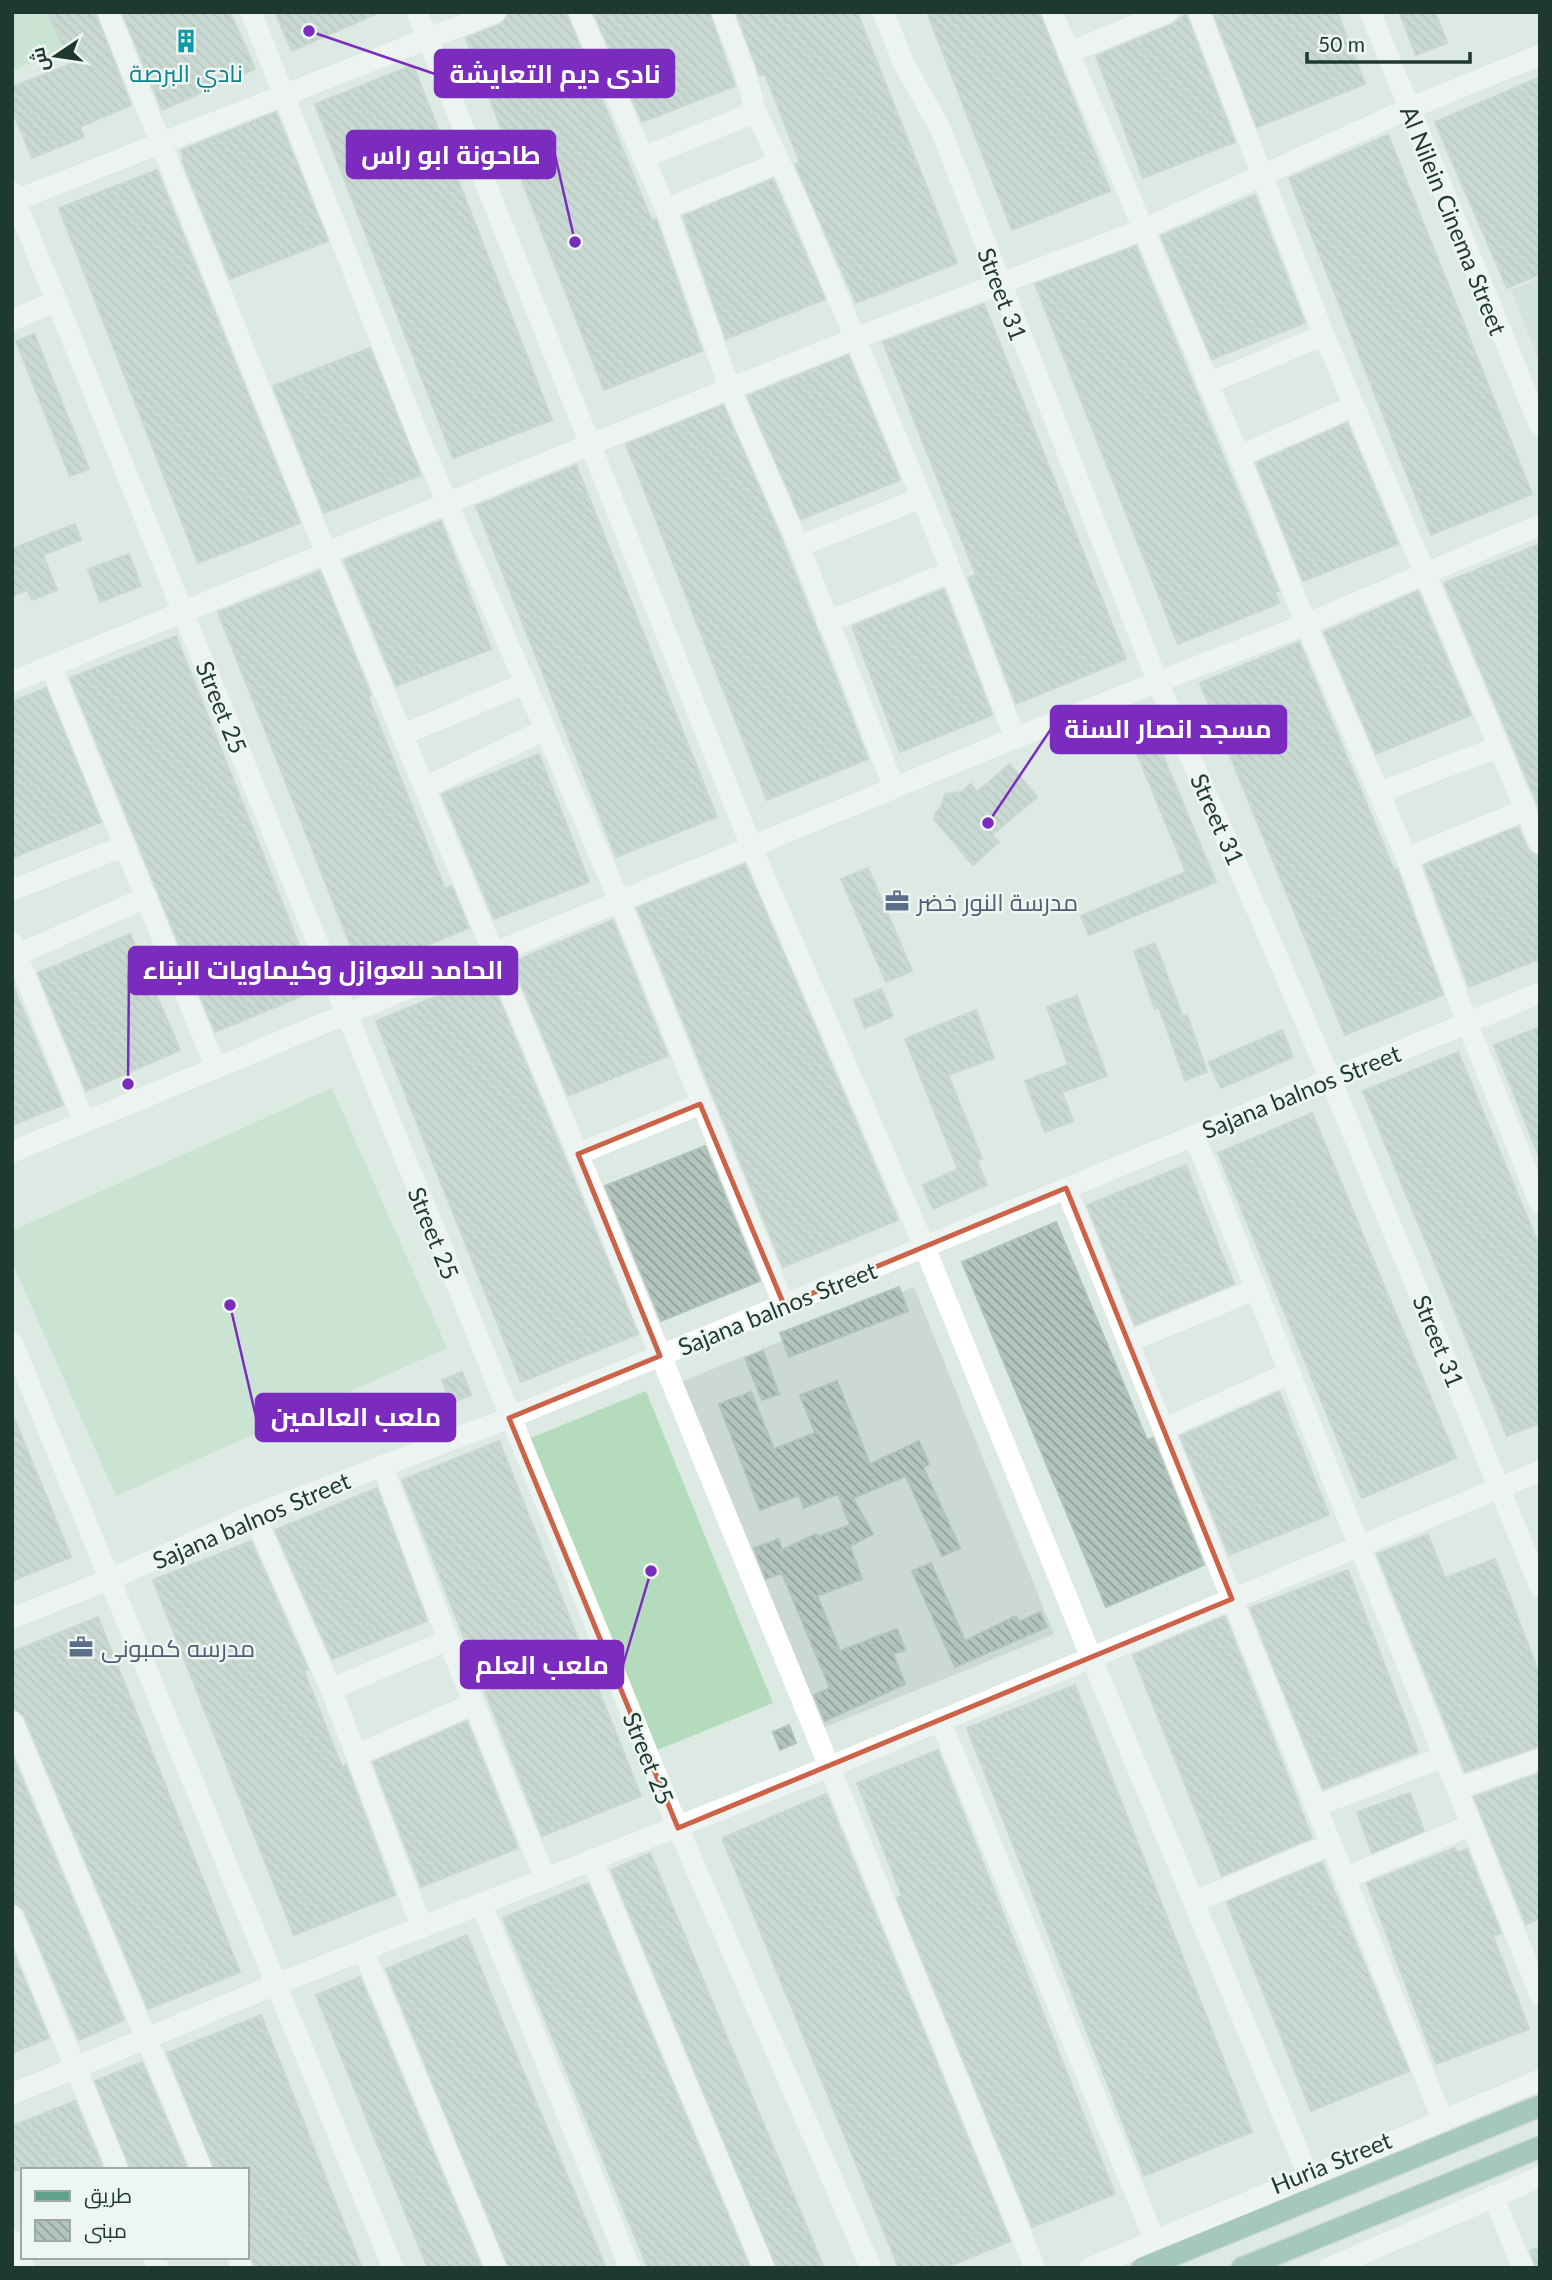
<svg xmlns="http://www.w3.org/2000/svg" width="1552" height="2280" viewBox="0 0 1552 2280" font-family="Lato,Cairo,sans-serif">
  <defs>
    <pattern id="building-back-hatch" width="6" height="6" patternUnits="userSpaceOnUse" patternTransform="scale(1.75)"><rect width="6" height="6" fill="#b2c4bc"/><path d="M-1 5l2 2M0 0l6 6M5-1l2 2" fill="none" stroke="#90a099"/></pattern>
  </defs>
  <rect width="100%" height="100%" fill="#ddeae3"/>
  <!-- built -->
  <path fill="#cbd9d2" d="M1540,278V363L1511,290Z
    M914,1287L1054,1634L821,1729L681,1382Z"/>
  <!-- pitch -->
  <path fill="#b4dcbc" d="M12,12H91L100,32L12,71Z
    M332,1088L447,1348L116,1496L12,1262V1231Z
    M646,1391L773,1703L655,1751L528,1439Z"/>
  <!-- building -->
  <path fill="url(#building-back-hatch)" stroke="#afc3ba" stroke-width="2" d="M48,12H95L131,105L80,127L84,137L32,158L12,110V87L71,64Z
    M122,12H230L255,69L162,110Z
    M275,12H380L292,51Z
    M509,12H566L652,221L656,219L702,351L604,390L466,38L501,24Z
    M593,12H709L735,86L642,122Z
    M736,12H857L957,263L856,303L795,164L800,163L765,74L760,76Z
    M927,12H1039L1110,191L1012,230Z
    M1213,12H1337L1365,84L1257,127Z
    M1399,12H1435L1447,43L1416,55Z
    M1186,14L1235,142L1143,178L1096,56L1173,24Z
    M413,65L552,420L453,458L315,104Z
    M1540,77V274L1507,288L1435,122Z
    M276,112L328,241L230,279L182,160L184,159L181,150Z
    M1388,135L1532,494L1431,535L1289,178Z
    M157,170L300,523L198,563L59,208Z
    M773,179L825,299L726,339L683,216Z
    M1255,195L1305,323L1212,359L1161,236Z
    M1136,246L1279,591L1275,592L1279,603L1178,644L1035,284Z
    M984,304L1126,659L1016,704L968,578L976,575L883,342Z
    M34,334L89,469L70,476L16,341Z
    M370,348L421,475L324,513L273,386Z
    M848,355L900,480L801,519L747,396Z
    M723,405L777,528L868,759L767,800L626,444Z
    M1347,423L1398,544L1303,581L1256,463Z
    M576,465L717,817L616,857L476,506Z
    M441,521L491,649L396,686L344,560Z
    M75,524L81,540L43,555L57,590L32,600L27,590L12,596V549Z
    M1540,544V810L1444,583Z
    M129,554L141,586L100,602L88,569Z
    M320,571L371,695L368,697L445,889L452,886L469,928L361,972L218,612Z
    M944,589L992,715L900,752L852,626Z
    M1418,591L1471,715L1376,754L1324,632Z
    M176,636L317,990L215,1032L70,678Z
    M1299,642L1394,870L1397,869L1443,995L1345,1035L1200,683Z
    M46,688L101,822L12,858V702Z
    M1145,713L1216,882L1089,935L1081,916L1186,872L1124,722Z
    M539,754L589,882L494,919L442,794Z
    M1010,764L1037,797L992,835L999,842L973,865L934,819L936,812L941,807L945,794L961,792L971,784L977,792Z
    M1518,827L1528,850L1540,857V959L1469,987L1424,865Z
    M745,864L898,1220L783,1267L637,908Z
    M868,868L912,971L886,982L841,879Z
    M613,920L668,1056L568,1096L512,962Z
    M130,934L180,1050L86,1091L38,973Z
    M1155,943L1183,1017L1187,1015L1207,1072L1185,1080L1159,1007L1155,1009L1134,951Z
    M489,975L638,1334L521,1382L376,1021Z
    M12,984L63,1105L12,1125Z
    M881,989L893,1016L865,1028L854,1000Z
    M1077,996L1107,1076L1062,1092L1073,1121L1045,1132L1025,1081L1068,1065L1047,1007Z
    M976,1010L994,1058L948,1075L982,1158L977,1161L987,1185L933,1209L923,1185L958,1169L905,1039Z
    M1540,1027V1156H1539L1494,1045Z
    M1282,1030L1293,1057L1221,1088L1209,1062Z
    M1458,1052L1540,1248V1423L1507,1436L1363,1091Z
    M1312,1113L1456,1458L1362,1498L1218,1153Z
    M705,1146L760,1281L661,1321L605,1186Z
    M1186,1165L1234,1284L1135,1325L1087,1205Z
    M1056,1222L1147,1440L1153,1438L1204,1565L1106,1607L962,1262Z
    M899,1287L908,1311L789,1357L780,1333Z
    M763,1351L779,1394L762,1400L745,1358Z
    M462,1372L471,1395L451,1403L442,1380Z
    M837,1381L870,1464L919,1441L929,1464L923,1467L960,1548L942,1556L906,1476L853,1498L873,1534L850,1546L862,1579L817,1596L840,1651L897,1629L905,1650L893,1654L905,1684L825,1721L814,1695L830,1688L782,1573L766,1579L754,1548L779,1539L782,1550L816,1534L817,1537L850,1525L838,1494L804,1508L799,1495L760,1510L719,1404L751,1392L774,1449L815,1433L800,1395Z
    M1279,1392L1329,1515L1229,1555L1180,1436Z
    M12,1413L71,1557L12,1581Z
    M499,1441L641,1796L542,1836L402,1480Z
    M377,1488L427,1621L332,1659L275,1530Z
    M1428,1534L1445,1578L1495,1559L1540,1676V1746L1465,1772L1377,1554Z
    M251,1541L308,1669L304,1671L342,1767L346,1765L395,1895L294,1935L153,1580Z
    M931,1563L965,1641L1016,1616L1019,1622L1040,1612L1047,1627L955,1667L912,1571Z
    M1348,1570L1418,1752L1323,1789L1250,1608Z
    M1225,1616L1312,1838L1222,1876L1133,1655Z
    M98,1617L240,1972L148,2009L24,1716L12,1708V1652Z
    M1075,1685L1252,2132L1144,2176L967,1728Z
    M467,1721L518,1848L421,1887L373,1762Z
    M789,1725L796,1743L780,1750L773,1732Z
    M938,1750L1115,2194L1032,2227L897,1898L902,1896L857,1783Z
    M12,1755L124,2020L79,2040L24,1910L12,1902Z
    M1540,1773V1918L1526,1924L1474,1797Z
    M1410,1793L1424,1831L1372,1853L1357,1812Z
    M826,1794L1010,2241L945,2268H899L722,1838Z
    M1455,1848L1457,1853L1467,1849L1501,1933L1493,1936L1529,2029L1436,2064L1367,1883Z
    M650,1853L711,1999L824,2268H777L611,1870Z
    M1322,1862L1409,2071L1311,2111L1227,1902Z
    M588,1883L750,2268H648L503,1918Z
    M467,1935L507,2033L606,2268H509L386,1969Z
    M12,1950L49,2038L12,2053Z
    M360,1977L482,2268H428L316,1995Z
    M261,2015L341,2216L362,2268H255L247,2247V2170H215L167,2053Z
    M142,2062L188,2170H131L95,2081Z
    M75,2101L104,2170H12V2126Z
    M1540,2247V2268H1536L1530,2251Z"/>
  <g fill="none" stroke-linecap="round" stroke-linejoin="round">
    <!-- major casing -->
    <g stroke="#bcc4c1" stroke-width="24">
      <path id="major" d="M1142,2268L1540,2106
        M1242,2268L1540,2147"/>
    </g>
    <!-- minor -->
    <path stroke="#fff" stroke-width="21" d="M108,12L326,553L578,1154L1035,2268
      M251,12L423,447L620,902L784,1305
      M417,12L752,848L925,1248L1091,1657L1309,2177
      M579,12L666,209L730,389L799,546L894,788
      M722,12L744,69L756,112L799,204L938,537L1015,738
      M883,12L904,64L940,128L1158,683L1330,1078L1540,1587
      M1052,12L1239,456L1306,624L1407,858L1467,1023L1540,1203
      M1199,12L1324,335L1540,844
      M1370,12L1540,426
      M1068,53L1168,12
      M644,157L756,112
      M12,192L678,1828L871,2268
      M16,200L496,12
      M666,209L778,163
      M12,320L57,301
      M1207,384L1324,335
      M1239,456L1354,406
      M799,546L921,498
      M827,622L950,572
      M51,667L216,1068
      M12,682L589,445L856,338L1142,230L1408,109L1540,55
      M402,735L526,683
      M424,788L546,729
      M1380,792L1498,747
      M1407,858L1525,810
      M12,890L125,846
      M12,943L84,1122
      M17,955L147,897
      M1194,1135L1540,1995
      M12,1152L1015,738L1306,624L1540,525
      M578,1154L700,1104
      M1066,1188L1443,2121
      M12,1342L393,2268
      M1128,1342L1256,1289
      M1163,1429L1289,1373
      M382,1465L448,1640L545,1878
      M254,1515L331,1689L422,1928
      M12,1618L111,1579L254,1515L509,1418L1540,993
      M331,1689L448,1640
      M940,1720L1155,2241
      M12,1721L202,2170
      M356,1755L473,1704
      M1457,1789L1540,1759
      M1316,1806L1444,1757
      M592,1859L764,2268
      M1345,1878L1471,1825
      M1196,1901L1331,1844
      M481,1903L630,2268
      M12,1915L118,2170
      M364,1952L496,2268
      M12,2094L277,1984L829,1767L1540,1471
      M1493,2196L1523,2268
      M12,2240L24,2268
      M154,2257L158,2268
      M238,2257L242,2268
      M1090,2268L1540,2080
      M1329,2268L1540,2177"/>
    <!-- major -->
    <use href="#major" stroke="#5fa18c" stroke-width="21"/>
  </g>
  <!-- marked area -->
  <path d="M0 0H1552V2280H0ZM700,1104L784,1305L1066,1188L1232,1599L678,1828L509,1418L660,1356L578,1154Z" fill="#ddeae3" fill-opacity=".55" fill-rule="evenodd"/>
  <path fill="none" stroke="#cc6247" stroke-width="5" stroke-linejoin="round" d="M700,1104L784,1305L1066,1188L1232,1599L678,1828L509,1418L660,1356L578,1154Z"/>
  <!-- icons -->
  <defs>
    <g id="building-bare" transform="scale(1.89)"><path d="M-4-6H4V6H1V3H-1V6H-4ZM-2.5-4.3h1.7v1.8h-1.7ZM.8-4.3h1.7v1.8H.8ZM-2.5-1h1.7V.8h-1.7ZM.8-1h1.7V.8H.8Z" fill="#0f9aa8" stroke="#edf6f1" stroke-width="2.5" paint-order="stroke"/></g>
    <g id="office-bare" transform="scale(1.89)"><path d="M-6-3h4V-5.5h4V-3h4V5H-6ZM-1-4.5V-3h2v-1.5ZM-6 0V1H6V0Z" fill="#5c6f8a" stroke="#edf6f1" stroke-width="2.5" paint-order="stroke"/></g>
  </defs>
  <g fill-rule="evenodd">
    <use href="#building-bare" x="186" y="41"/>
    <use href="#office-bare" x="897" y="901"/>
    <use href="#office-bare" x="81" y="1647"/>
  </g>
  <g text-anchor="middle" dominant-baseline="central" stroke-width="5" stroke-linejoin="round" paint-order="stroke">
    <!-- culture labels -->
    <g font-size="24" fill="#0d838f" stroke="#edf6f1">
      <text x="186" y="72">نادي البرصة</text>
    </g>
    <!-- street labels -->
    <g font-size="24" fill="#1e3930" stroke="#edf6f1">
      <text transform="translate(1454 220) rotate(68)">Al Nilein Cinema Street</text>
      <text transform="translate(1003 294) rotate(69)">Street 31</text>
      <text transform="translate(222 707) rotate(68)">Street 25</text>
      <text transform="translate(1218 819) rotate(66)">Street 31</text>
      <text transform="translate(1301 1091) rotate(-22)">Sajana balnos Street</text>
      <text transform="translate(434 1233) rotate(68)">Street 25</text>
      <text transform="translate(777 1308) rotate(-22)">Sajana balnos Street</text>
      <text transform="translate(1439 1341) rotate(68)">Street 31</text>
      <text transform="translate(251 1520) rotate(-23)">Sajana balnos Street</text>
      <text transform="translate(649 1758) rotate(68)">Street 25</text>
      <text transform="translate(1331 2162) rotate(-22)">Huria Street</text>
    </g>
    <!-- service labels -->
    <g font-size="24" fill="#4e5e75" stroke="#edf6f1" text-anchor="start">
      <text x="917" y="901">مدرسة النور خضر</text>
      <text x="101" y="1647">مدرسه كمبونى</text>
    </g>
  </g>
  <!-- callouts -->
  <path fill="none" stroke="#7b2cbf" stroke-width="2.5" d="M309 31L435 74M575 242L555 155M988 823L1051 729M128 1084L129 970M230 1305L256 1417M651 1571L623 1665"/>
  <g fill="#7b2cbf" stroke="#edf6f1" stroke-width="2.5">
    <circle cx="309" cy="31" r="7"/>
    <circle cx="575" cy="242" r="7"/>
    <circle cx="988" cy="823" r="7"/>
    <circle cx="128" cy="1084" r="7"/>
    <circle cx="230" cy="1305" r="7"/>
    <circle cx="651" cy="1571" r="7"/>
  </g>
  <g fill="#7b2cbf" stroke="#7b2cbf" stroke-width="2.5">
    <rect x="435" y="50" width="239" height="47" rx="7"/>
    <rect x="347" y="131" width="208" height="47" rx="7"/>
    <rect x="1051" y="706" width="235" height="47" rx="7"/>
    <rect x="129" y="947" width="388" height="47" rx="7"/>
    <rect x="256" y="1394" width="199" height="47" rx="7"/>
    <rect x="461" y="1641" width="162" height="47" rx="7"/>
  </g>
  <g font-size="26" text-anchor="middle" font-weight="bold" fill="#fff">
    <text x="555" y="83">نادى ديم التعايشة</text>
    <text x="451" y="164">طاحونة ابو راس</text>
    <text x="1168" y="738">مسجد انصار السنة</text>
    <text x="323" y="979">الحامد للعوازل وكيماويات البناء</text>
    <text x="356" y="1426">ملعب العالمين</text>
    <text x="542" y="1674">ملعب العلم</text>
  </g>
  <!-- border -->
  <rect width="1552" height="2280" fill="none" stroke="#1e3930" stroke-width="28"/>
  <!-- legend -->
  <rect x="21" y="2168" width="228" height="91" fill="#edf6f1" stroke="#9aaaa4" stroke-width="2"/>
  <rect x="35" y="2191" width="35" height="10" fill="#5fa18c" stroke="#9aaaa4" stroke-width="2"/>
  <text x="84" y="2203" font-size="21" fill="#1e3930">طريق</text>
  <rect x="35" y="2220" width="35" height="21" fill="url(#building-back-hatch)" stroke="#9aaaa4" stroke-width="2"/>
  <text x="84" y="2238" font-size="21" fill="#1e3930">مبنى</text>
  <!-- north arrow -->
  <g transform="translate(56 56) rotate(257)" stroke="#edf6f1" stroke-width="5" paint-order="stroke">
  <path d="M0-5L12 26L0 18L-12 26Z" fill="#1e3930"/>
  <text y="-10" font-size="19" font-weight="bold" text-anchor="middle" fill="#1e3930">ش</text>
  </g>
  <!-- scale -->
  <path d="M1307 52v10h163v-10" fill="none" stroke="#1e3930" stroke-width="3.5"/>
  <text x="1318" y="52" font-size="21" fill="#1e3930" stroke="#edf6f1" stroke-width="5" paint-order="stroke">50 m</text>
</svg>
